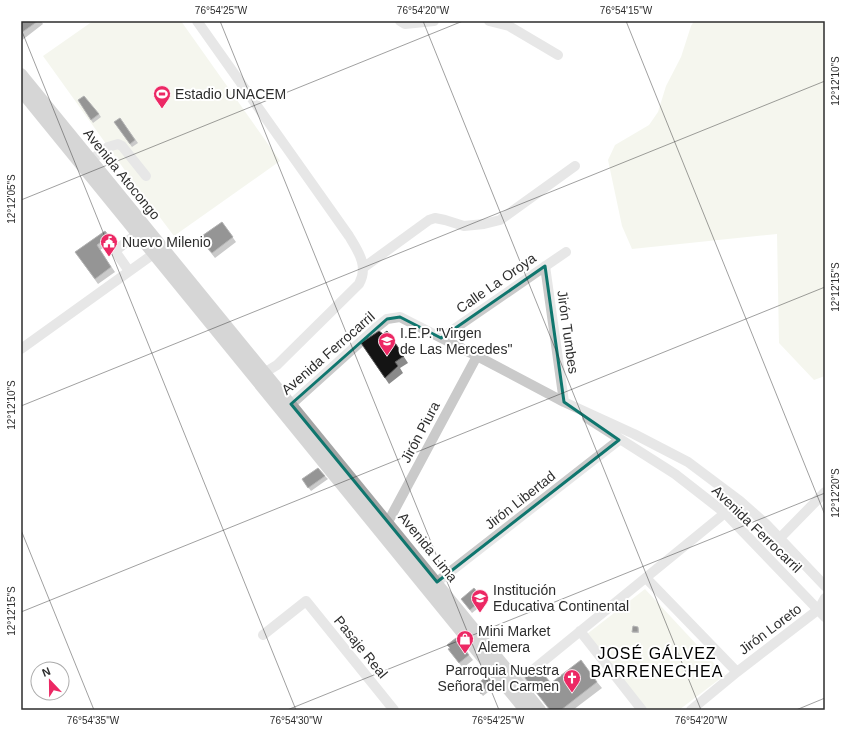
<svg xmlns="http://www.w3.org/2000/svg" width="846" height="731" viewBox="0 0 846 731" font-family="Arial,sans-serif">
  <rect width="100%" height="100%" fill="#fff"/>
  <!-- green -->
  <path fill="#e8ecda" d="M93,21H181L280,161L174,236L134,183L43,56Z
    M694,21H825V376L814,380L779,343L777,234L632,249L622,226L608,160L615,145L649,125L658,112L666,86L681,57L691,26Z
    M645,589L725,675L679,710H645L587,634Z"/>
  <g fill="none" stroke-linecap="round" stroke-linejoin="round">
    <!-- minor -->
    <path stroke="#cacaca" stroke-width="10" d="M197,21L349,236C358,251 369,266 359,284L277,365L259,376
      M400,21L405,24L434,21
      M489,21L509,26L558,55
      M86,164L108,147L118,144L122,146L146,176
      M545,266L564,402
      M363,268L429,220L435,218L445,220L464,226L484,224L500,220L575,166
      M129,271L115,251L143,229
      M441,338L566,252
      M21,349L159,250
      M286,409L377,327L387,319L400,317L477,356L564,402L634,434L688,462L740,501L766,524L825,586
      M587,418L675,474L725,513L825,617
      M388,522L477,356
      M780,538L825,492
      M646,578L737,672
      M437,582L619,440
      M580,631L642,710
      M263,635L306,601L394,710
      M518,682L725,513
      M691,710L737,672L819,609L825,598"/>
    <!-- major -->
    <path stroke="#a5a5a5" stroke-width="12" d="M21,74L540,710
      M21,91L525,710"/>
  </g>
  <!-- wall -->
  <path fill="#8a8a8a" d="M21,21H41L43,24L21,41Z
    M78,100L99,114L101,117L93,123Z
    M120,118L138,143L132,147L114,122Z
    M222,222L236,242L215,258L199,238Z
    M105,231L113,241L100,250L115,272L98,284L75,252Z
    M387,331L408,363L400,368L403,373L389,384L361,343L383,334Z
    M325,476L328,479L311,491L302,479Z
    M461,599H483L486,602L472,613Z
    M639,628V633H634L632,632Z
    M448,649L469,655L473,660L463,668Z
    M597,682L602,688L573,710H549L551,683Z
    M494,683L496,686L483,696L475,686Z"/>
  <!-- building -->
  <path fill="#141414" stroke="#5a5a5a" d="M21,21H38L21,33Z
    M84,96L99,114L91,120L78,100Z
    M120,118L135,140L130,144L114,122Z
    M222,222L233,237L212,253L199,238Z
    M105,231L109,236L97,245L111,267L95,279L75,252Z
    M379,331L383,334L387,331L404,356L395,362L398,366L385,378L361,343Z
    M318,468L325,476L308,488L302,479Z
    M474,588L483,599L470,610L461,599Z
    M633,626L638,627V632H632Z
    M456,638L469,655L459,663L448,649L450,648L447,645Z
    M581,660L597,682L561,710H550L525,678L527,674L536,666L551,683Z
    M487,676L494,683L481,694L475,686Z"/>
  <!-- marked area -->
  <path d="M0 0H846V731H0ZM545,266L564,402L619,440L437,582L291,404L387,319L400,317L441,338Z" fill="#fff" fill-opacity=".55" fill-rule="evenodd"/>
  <path fill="none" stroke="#0f766e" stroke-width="3" stroke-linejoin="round" d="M545,266L564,402L619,440L437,582L291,404L387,319L400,317L441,338Z"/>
  <!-- ticks -->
  <path fill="none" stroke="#2d2d2d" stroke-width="1" stroke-opacity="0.45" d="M220,21L499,710M423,21L701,710M626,21L825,515M21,29L296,710M21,200L463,21M21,406L825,81M21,530L94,710M21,612L825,287M287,710L825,493M796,710L825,698"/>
  <!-- icons -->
  <defs>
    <g id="stadium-pin" transform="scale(0.9)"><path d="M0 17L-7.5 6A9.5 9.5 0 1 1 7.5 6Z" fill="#ec2864" stroke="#fff"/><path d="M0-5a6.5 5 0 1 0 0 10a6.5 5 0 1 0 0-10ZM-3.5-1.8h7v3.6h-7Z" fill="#fff"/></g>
    <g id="civic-pin" transform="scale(0.9)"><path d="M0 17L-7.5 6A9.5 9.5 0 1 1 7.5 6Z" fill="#ec2864" stroke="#fff"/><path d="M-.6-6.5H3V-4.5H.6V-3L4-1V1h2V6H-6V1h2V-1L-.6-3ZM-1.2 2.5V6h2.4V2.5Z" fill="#fff"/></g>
    <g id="school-pin" transform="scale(0.9)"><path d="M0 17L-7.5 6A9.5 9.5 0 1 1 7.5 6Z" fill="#ec2864" stroke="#fff"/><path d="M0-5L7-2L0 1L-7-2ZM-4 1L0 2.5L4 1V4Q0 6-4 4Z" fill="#fff"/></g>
    <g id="shop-pin" transform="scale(0.9)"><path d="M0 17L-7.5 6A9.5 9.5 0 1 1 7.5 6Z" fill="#ec2864" stroke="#fff"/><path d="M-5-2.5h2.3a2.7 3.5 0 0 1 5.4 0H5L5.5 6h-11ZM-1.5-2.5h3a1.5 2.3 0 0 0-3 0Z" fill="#fff"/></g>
    <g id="church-pin" transform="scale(0.9)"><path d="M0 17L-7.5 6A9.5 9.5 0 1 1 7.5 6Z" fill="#ec2864" stroke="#fff"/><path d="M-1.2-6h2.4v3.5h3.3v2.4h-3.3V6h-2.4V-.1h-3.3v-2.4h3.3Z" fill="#fff"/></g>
  </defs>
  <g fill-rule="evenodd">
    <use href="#stadium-pin" x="162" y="94"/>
    <use href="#civic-pin" x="109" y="242"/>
    <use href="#school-pin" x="387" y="341"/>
    <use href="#school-pin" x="480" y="598"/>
    <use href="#shop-pin" x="465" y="639"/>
    <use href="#church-pin" x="572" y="678"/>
  </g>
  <g text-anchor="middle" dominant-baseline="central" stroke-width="4" stroke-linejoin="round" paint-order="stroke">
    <!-- poi labels -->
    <g font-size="14" fill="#2d2d2d" stroke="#fff" text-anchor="start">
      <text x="175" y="94">Estadio UNACEM</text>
      <text x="122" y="242">Nuevo Milenio</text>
      <text x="400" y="333">I.E.P. "Virgen<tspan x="400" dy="16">de Las Mercedes"</tspan></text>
      <text x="493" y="590">Institución<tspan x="493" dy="16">Educativa Continental</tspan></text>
      <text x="478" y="631">Mini Market<tspan x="478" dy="16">Alemera</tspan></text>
      <text x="559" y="670" text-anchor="end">Parroquia Nuestra<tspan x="559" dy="16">Señora del Carmen</tspan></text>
    </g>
    <!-- street labels -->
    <g font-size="14" fill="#2d2d2d" stroke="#fff">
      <text transform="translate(122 174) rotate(51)">Avenida Atocongo</text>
      <text transform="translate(496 283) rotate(-35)">Calle La Oroya</text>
      <text transform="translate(568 332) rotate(82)">Jirón Tumbes</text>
      <text transform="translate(328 353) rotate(-41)">Avenida Ferrocarril</text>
      <text transform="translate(420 432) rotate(-62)">Jirón Piura</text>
      <text transform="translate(520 500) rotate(-38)">Jirón Libertad</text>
      <text transform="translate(757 529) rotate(44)">Avenida Ferrocarril</text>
      <text transform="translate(428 547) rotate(51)">Avenida Lima</text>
      <text transform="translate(770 629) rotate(-37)">Jirón Loreto</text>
      <text transform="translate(361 647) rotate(51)">Pasaje Real</text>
    </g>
    <!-- quarter labels -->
    <g font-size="16" letter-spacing="1" fill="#000" stroke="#fff">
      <text x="657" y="653">JOSÉ GÁLVEZ<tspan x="657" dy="18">BARRENECHEA</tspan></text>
    </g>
  </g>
  <!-- border -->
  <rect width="846" height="731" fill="none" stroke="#ffffff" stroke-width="44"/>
  <!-- north arrow -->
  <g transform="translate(50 681) rotate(338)"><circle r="19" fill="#ffffff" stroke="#ababab"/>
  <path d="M0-3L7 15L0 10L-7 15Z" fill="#ec2864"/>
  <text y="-6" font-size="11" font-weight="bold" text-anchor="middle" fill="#2d2d2d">N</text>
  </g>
  <rect x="22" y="22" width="802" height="687" fill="none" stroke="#2d2d2d" stroke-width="1.5"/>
  <g font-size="10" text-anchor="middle" fill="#2d2d2d">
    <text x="221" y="14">76°54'25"W</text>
    <text x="423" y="14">76°54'20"W</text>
    <text x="626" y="14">76°54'15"W</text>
    <text transform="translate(835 81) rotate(-90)" y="4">12°12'10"S</text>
    <text transform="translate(11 199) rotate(-90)" y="4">12°12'05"S</text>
    <text transform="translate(835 287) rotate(-90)" y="4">12°12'15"S</text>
    <text transform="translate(11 405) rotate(-90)" y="4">12°12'10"S</text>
    <text transform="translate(835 493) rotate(-90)" y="4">12°12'20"S</text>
    <text transform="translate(11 611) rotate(-90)" y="4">12°12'15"S</text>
    <text x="93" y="724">76°54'35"W</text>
    <text x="296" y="724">76°54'30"W</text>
    <text x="498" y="724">76°54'25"W</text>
    <text x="701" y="724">76°54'20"W</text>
  </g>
</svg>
